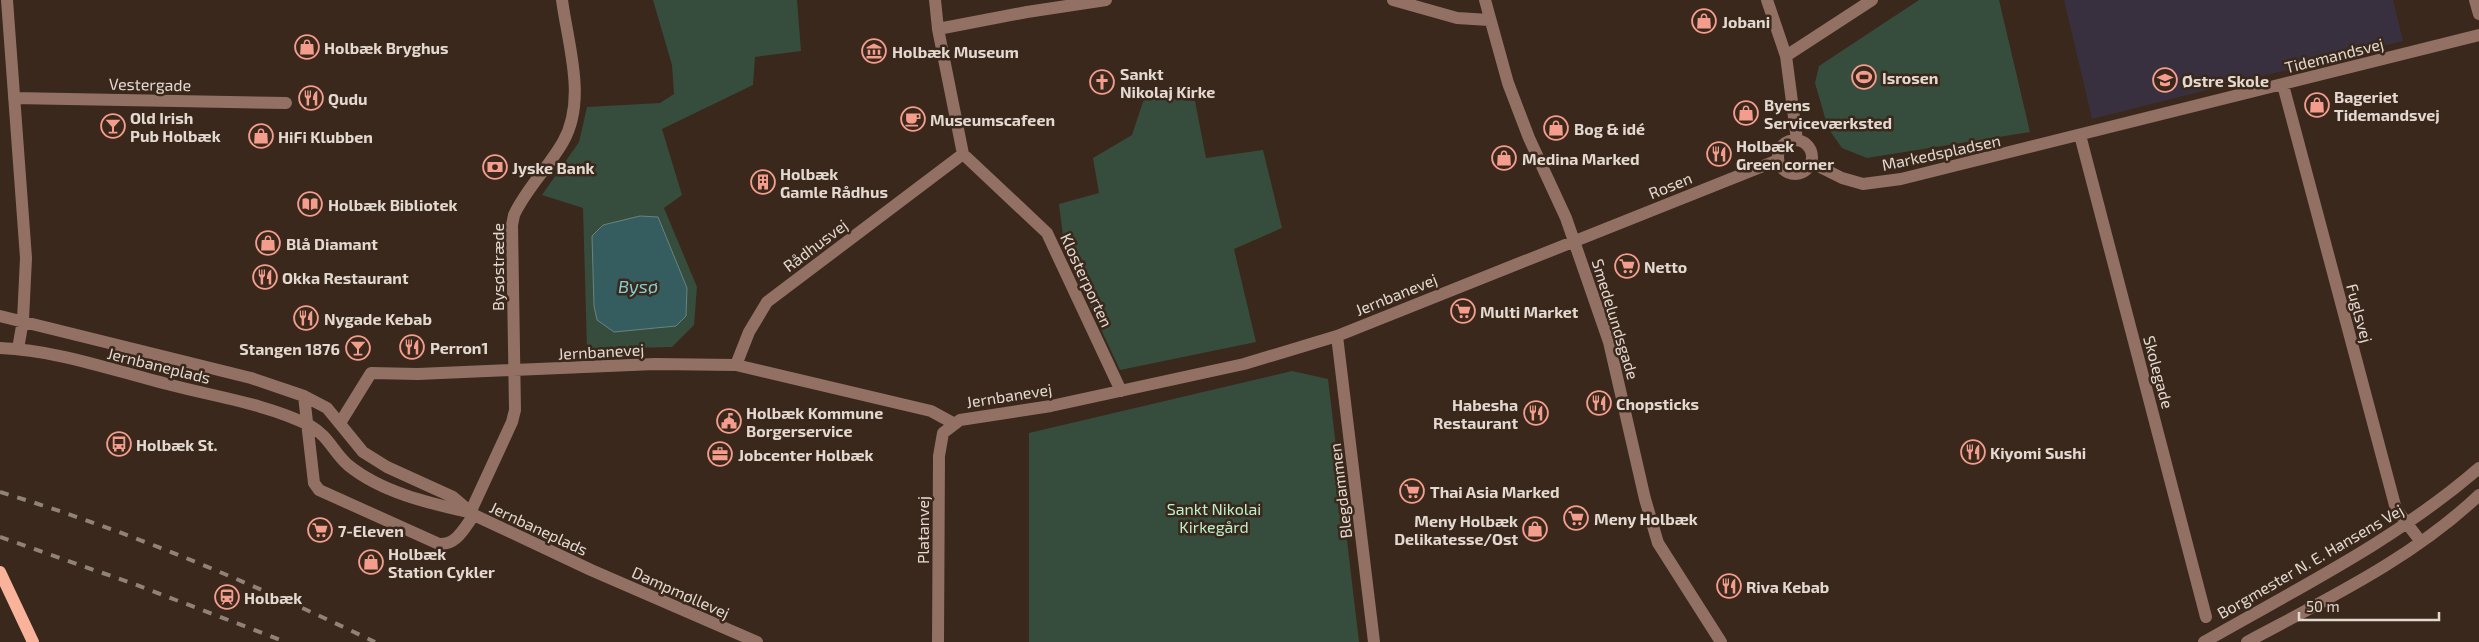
<svg xmlns="http://www.w3.org/2000/svg" width="2479" height="642" viewBox="0 0 2479 642" font-family="'Exo 2',sans-serif">
  <rect width="100%" height="100%" fill="#39281b"/>
  <!-- education -->
  <path fill="#39303f" d="M2064,0H2393L2403,41L2092,119Z"/>
  <!-- green -->
  <path fill="#364d3e" d="M653,0H797L801,51L755,57L753,85L662,129L682,195L664,208L697,287L694,325L672,347L587,349L583,208L542,195L579,142L587,107L660,103L674,94L672,65Z
    M1919,0H1999L2030,132L1867,158L1842,148L1828,128L1815,83L1819,66Z
    M1145,96L1195,101L1206,158L1263,150L1282,228L1234,249L1256,342L1120,370L1065,252L1059,204L1099,193L1093,158L1132,135Z
    M1292,371L1328,379L1359,642H1029V433Z"/>
  <!-- water -->
  <path fill="#355d5f" stroke="#6a8281" d="M640,216L658,217L687,288L686,316L676,326L614,332L597,320L594,306L592,236L603,225Z"/>
  <g fill="none" stroke-linecap="round" stroke-linejoin="round">
    <!-- minor -->
    <path stroke="#927064" stroke-width="12" d="M7,0L26,258L23,320L18,349
      M935,0L938,29L963,154
      M1393,0L1457,18L1489,20
      M1485,0L1508,83L1529,138L1566,218L1609,342L1645,499L1658,543L1721,642
      M1767,0L1786,56L1797,140
      M2475,0L2479,14
      M938,29L1027,12L1106,0
      M1786,56L1872,0
      M2283,85L2396,509L2421,542
      M14,98L286,103
      M2080,135L2206,617
      M1778 157a17 17 0 1 1 34 0a17 17 0 1 1-34 0Z
      M963,154L1047,233L1121,391
      M1812,163L1842,178L1863,184L1901,179L2479,35
      M0,316L251,378L304,396L327,408L363,452L387,467L453,497L474,515L591,570L757,642
      M1337,336L1374,642
      M0,348C57,350 115,371 171,385C217,397 266,404 309,425C329,436 333,452 348,465C381,492 428,503 468,512
      M736,365L749,332L767,302L963,154
      M304,396L314,483L319,490L439,544C457,545 464,528 474,515
      M340,423L371,373L418,374L655,364L736,365L931,411L953,423
      M470,513L512,422L515,410L512,225L514,215C526,189 548,168 563,142C587,100 568,45 562,0
      M938,642L939,456L943,433L960,420L1051,406L1244,364L1337,336L1778,160
      M2204,642C2298,588 2396,540 2479,468
      M2247,642C2327,599 2413,558 2479,495"/>
    <!-- major -->
    <path stroke="#f9b39a" stroke-width="12" d="M0,572L33,642"/>
    <!-- rail -->
    <path stroke="#908277" stroke-width="4" stroke-dasharray="9 9" stroke-linecap="butt" d="M0,492C129,531 254,584 375,642
      M0,537L134,584L286,642"/>
  </g>
  <!-- icons -->
  <defs>
    <g id="shop-ring" transform="scale(1.25)"><circle r="9.5" fill="#39281b" stroke="#f59d8d" stroke-width="1.5"/><path d="M-5-2.5h2.3a2.7 3.5 0 0 1 5.4 0H5L5.5 6h-11ZM-1.5-2.5h3a1.5 2.3 0 0 0-3 0Z" fill="#f59d8d"/></g>
    <g id="museum-ring" transform="scale(1.25)"><circle r="9.5" fill="#39281b" stroke="#f59d8d" stroke-width="1.5"/><path d="M0-6L6-3V-2H-6V-3ZM-5-1h2V3h-2ZM-1-1h2V3h-2ZM3-1h2V3H3ZM-6 4H6V6H-6Z" fill="#f59d8d"/></g>
    <g id="stadium-ring" transform="scale(1.25)"><circle r="9.5" fill="#39281b" stroke="#f59d8d" stroke-width="1.5"/><path d="M0-5a6.5 5 0 1 0 0 10a6.5 5 0 1 0 0-10ZM-3.5-1.8h7v3.6h-7Z" fill="#f59d8d"/></g>
    <g id="school-ring" transform="scale(1.25)"><circle r="9.5" fill="#39281b" stroke="#f59d8d" stroke-width="1.5"/><path d="M0-5L7-2L0 1L-7-2ZM-4 1L0 2.5L4 1V4Q0 6-4 4Z" fill="#f59d8d"/></g>
    <g id="church-ring" transform="scale(1.25)"><circle r="9.5" fill="#39281b" stroke="#f59d8d" stroke-width="1.5"/><path d="M-1.2-6h2.4v3.5h3.3v2.4h-3.3V6h-2.4V-.1h-3.3v-2.4h3.3Z" fill="#f59d8d"/></g>
    <g id="restaurant-ring" transform="scale(1.25)"><circle r="9.5" fill="#39281b" stroke="#f59d8d" stroke-width="1.5"/><path d="M-5-6h1v4h1v-4h1v4h1v-4h1v5L-1.5 .5V6h-2V.5L-5-1ZM5-6V6H3V1.5H1.5Q1.5-4 5-6Z" fill="#f59d8d"/></g>
    <g id="cafe-ring" transform="scale(1.25)"><circle r="9.5" fill="#39281b" stroke="#f59d8d" stroke-width="1.5"/><path d="M-5.5-4.5H6V0H3Q3 3.5 0 3.5H-2.5Q-5.5 3.5-5.5 0ZM3-3.2v2h1.7v-2ZM-6 4.5H4V6H-6Z" fill="#f59d8d"/></g>
    <g id="bar-ring" transform="scale(1.25)"><circle r="9.5" fill="#39281b" stroke="#f59d8d" stroke-width="1.5"/><path d="M-6-5H6L.8 .8V4.5H3.5V6h-7V4.5H-.8V.8Z" fill="#f59d8d"/></g>
    <g id="bank-ring" transform="scale(1.25)"><circle r="9.5" fill="#39281b" stroke="#f59d8d" stroke-width="1.5"/><path d="M-6-4H6V4H-6ZM0-2.3a2.3 2.3 0 1 0 0 4.6a2.3 2.3 0 1 0 0-4.6Z" fill="#f59d8d"/></g>
    <g id="building-ring" transform="scale(1.25)"><circle r="9.5" fill="#39281b" stroke="#f59d8d" stroke-width="1.5"/><path d="M-4-6H4V6H1V3H-1V6H-4ZM-2.5-4.3h1.7v1.8h-1.7ZM.8-4.3h1.7v1.8H.8ZM-2.5-1h1.7V.8h-1.7ZM.8-1h1.7V.8H.8Z" fill="#f59d8d"/></g>
    <g id="library-ring" transform="scale(1.25)"><circle r="9.5" fill="#39281b" stroke="#f59d8d" stroke-width="1.5"/><path d="M-6-4Q-3-5.5-.7-3.5V5Q-3 3-6 4ZM6-4Q3-5.5 .7-3.5V5Q3 3 6 4Z" fill="#f59d8d"/></g>
    <g id="supermarket-ring" transform="scale(1.25)"><circle r="9.5" fill="#39281b" stroke="#f59d8d" stroke-width="1.5"/><path d="M-6-5.5h2.5l.6 2H6L4.5 2H-2.5L-4.4-4H-6ZM-1.5 3.2a1.3 1.3 0 1 0 .1 0ZM3 3.2a1.3 1.3 0 1 0 .1 0Z" fill="#f59d8d"/></g>
    <g id="civic-ring" transform="scale(1.25)"><circle r="9.5" fill="#39281b" stroke="#f59d8d" stroke-width="1.5"/><path d="M-.6-6.5H3V-4.5H.6V-3L4-1V1h2V6H-6V1h2V-1L-.6-3ZM-1.2 2.5V6h2.4V2.5Z" fill="#f59d8d"/></g>
    <g id="bus-ring" transform="scale(1.25)"><circle r="9.5" fill="#39281b" stroke="#f59d8d" stroke-width="1.5"/><path d="M-5-6H5V4H4V6H2V4H-2V6H-4V4H-5ZM-3.5-4V0h7V-4ZM-3.5 1.2v1.5H-2V1.2ZM2 1.2v1.5H3.5V1.2Z" fill="#f59d8d"/></g>
    <g id="office-ring" transform="scale(1.25)"><circle r="9.5" fill="#39281b" stroke="#f59d8d" stroke-width="1.5"/><path d="M-6-3h4V-5.5h4V-3h4V5H-6ZM-1-4.5V-3h2v-1.5ZM-6 0V1H6V0Z" fill="#f59d8d"/></g>
    <g id="station-ring" transform="scale(1.25)"><circle r="9.5" fill="#39281b" stroke="#f59d8d" stroke-width="1.5"/><path d="M-3-6H3Q5-6 5-4V2Q5 4 3 4L4.5 6H3L1.5 4h-3L-3 6H-4.5L-3 4Q-5 4-5 2V-4Q-5-6-3-6ZM-3.5-4v3h7v-3ZM-3.5 1v1.5H-2V1ZM2 1v1.5H3.5V1Z" fill="#f59d8d"/></g>
  </defs>
  <g fill-rule="evenodd">
    <use href="#shop-ring" x="1704" y="21"/>
    <use href="#shop-ring" x="307" y="47"/>
    <use href="#museum-ring" x="874" y="51"/>
    <use href="#stadium-ring" x="1864" y="77"/>
    <use href="#school-ring" x="2165" y="80"/>
    <use href="#church-ring" x="1102" y="82"/>
    <use href="#restaurant-ring" x="311" y="98"/>
    <use href="#shop-ring" x="2317" y="105"/>
    <use href="#shop-ring" x="1746" y="113"/>
    <use href="#cafe-ring" x="913" y="119"/>
    <use href="#bar-ring" x="113" y="126"/>
    <use href="#shop-ring" x="1556" y="128"/>
    <use href="#shop-ring" x="261" y="136"/>
    <use href="#restaurant-ring" x="1719" y="154"/>
    <use href="#shop-ring" x="1504" y="158"/>
    <use href="#bank-ring" x="495" y="167"/>
    <use href="#building-ring" x="763" y="182"/>
    <use href="#library-ring" x="310" y="204"/>
    <use href="#shop-ring" x="268" y="243"/>
    <use href="#supermarket-ring" x="1627" y="266"/>
    <use href="#restaurant-ring" x="265" y="277"/>
    <use href="#supermarket-ring" x="1463" y="311"/>
    <use href="#restaurant-ring" x="306" y="318"/>
    <use href="#restaurant-ring" x="412" y="347"/>
    <use href="#bar-ring" x="358" y="348"/>
    <use href="#restaurant-ring" x="1599" y="403"/>
    <use href="#restaurant-ring" x="1536" y="413"/>
    <use href="#civic-ring" x="729" y="421"/>
    <use href="#bus-ring" x="119" y="444"/>
    <use href="#restaurant-ring" x="1973" y="452"/>
    <use href="#office-ring" x="720" y="454"/>
    <use href="#supermarket-ring" x="1412" y="491"/>
    <use href="#supermarket-ring" x="1576" y="518"/>
    <use href="#shop-ring" x="1535" y="529"/>
    <use href="#supermarket-ring" x="320" y="530"/>
    <use href="#shop-ring" x="371" y="562"/>
    <use href="#restaurant-ring" x="1729" y="586"/>
    <use href="#station-ring" x="227" y="597"/>
  </g>
  <g text-anchor="middle" dominant-baseline="central" stroke-width="5" stroke-linejoin="round" paint-order="stroke">
    <!-- poi labels -->
    <g font-size="16" font-weight="bold" fill="#e4d9d0" stroke="#39281b" text-anchor="start">
      <text x="1722" y="21">Jobani</text>
      <text x="324" y="47">Holbæk Bryghus</text>
      <text x="892" y="51">Holbæk Museum</text>
      <text x="1120" y="73">Sankt<tspan x="1120" dy="18">Nikolaj Kirke</tspan></text>
      <text x="1882" y="77">Isrosen</text>
      <text x="2182" y="80">Østre Skole</text>
      <text x="2334" y="96">Bageriet<tspan x="2334" dy="18">Tidemandsvej</tspan></text>
      <text x="328" y="98">Qudu</text>
      <text x="1764" y="104">Byens<tspan x="1764" dy="18">Serviceværksted</tspan></text>
      <text x="130" y="117">Old Irish<tspan x="130" dy="18">Pub Holbæk</tspan></text>
      <text x="930" y="119">Museumscafeen</text>
      <text x="1574" y="128">Bog &amp; idé</text>
      <text x="278" y="136">HiFi Klubben</text>
      <text x="1736" y="145">Holbæk<tspan x="1736" dy="18">Green corner</tspan></text>
      <text x="1522" y="158">Medina Marked</text>
      <text x="512" y="167">Jyske Bank</text>
      <text x="780" y="173">Holbæk<tspan x="780" dy="18">Gamle Rådhus</tspan></text>
      <text x="328" y="204">Holbæk Bibliotek</text>
      <text x="286" y="243">Blå Diamant</text>
      <text x="1644" y="266">Netto</text>
      <text x="282" y="277">Okka Restaurant</text>
      <text x="1480" y="311">Multi Market</text>
      <text x="324" y="318">Nygade Kebab</text>
      <text x="430" y="347">Perron1</text>
      <text x="340" y="348" text-anchor="end">Stangen 1876</text>
      <text x="1616" y="403">Chopsticks</text>
      <text x="1518" y="404" text-anchor="end">Habesha<tspan x="1518" dy="18">Restaurant</tspan></text>
      <text x="746" y="412">Holbæk Kommune<tspan x="746" dy="18">Borgerservice</tspan></text>
      <text x="136" y="444">Holbæk St.</text>
      <text x="1990" y="452">Kiyomi Sushi</text>
      <text x="738" y="454">Jobcenter Holbæk</text>
      <text x="1430" y="491">Thai Asia Marked</text>
      <text x="1594" y="518">Meny Holbæk</text>
      <text x="1518" y="520" text-anchor="end">Meny Holbæk<tspan x="1518" dy="18">Delikatesse/Ost</tspan></text>
      <text x="338" y="530">7-Eleven</text>
      <text x="388" y="553">Holbæk<tspan x="388" dy="18">Station Cykler</tspan></text>
      <text x="1746" y="586">Riva Kebab</text>
      <text x="244" y="597">Holbæk</text>
    </g>
    <!-- street labels -->
    <g font-size="16" fill="#e4d9d0" stroke="#39281b">
      <text transform="translate(2334 55) rotate(-14)">Tidemandsvej</text>
      <text transform="translate(150 84) rotate(1)">Vestergade</text>
      <text transform="translate(1941 152) rotate(-12)">Markedspladsen</text>
      <text transform="translate(1670 185) rotate(-22)">Rosen</text>
      <text transform="translate(815 245) rotate(-37)">Rådhusvej</text>
      <text transform="translate(497 267) rotate(-90)">Bysøstræde</text>
      <text transform="translate(1087 280) rotate(65)">Klosterporten</text>
      <text transform="translate(1396 294) rotate(-22)">Jernbanevej</text>
      <text transform="translate(2360 313) rotate(75)">Fuglsvej</text>
      <text transform="translate(1616 319) rotate(73)">Smedelundsgade</text>
      <text transform="translate(601 351) rotate(-3)">Jernbanevej</text>
      <text transform="translate(159 365) rotate(14)">Jernbaneplads</text>
      <text transform="translate(2159 372) rotate(75)">Skolegade</text>
      <text transform="translate(1009 395) rotate(-9)">Jernbanevej</text>
      <text transform="translate(1340 491) rotate(-97)">Blegdammen</text>
      <text transform="translate(539 528) rotate(25)">Jernbaneplads</text>
      <text transform="translate(922 530) rotate(-90)">Platanvej</text>
      <text transform="translate(2310 561) rotate(-30)">Borgmester N. E. Hansens Vej</text>
      <text transform="translate(681 592) rotate(24)">Dampmøllevej</text>
    </g>
    <!-- park labels -->
    <g font-size="16" fill="#bbf2cd" stroke="#39281b">
      <text x="1214" y="508">Sankt Nikolai<tspan x="1214" dy="18">Kirkegård</tspan></text>
    </g>
    <!-- water labels -->
    <g font-size="18" font-style="italic" fill="#83cfd2" stroke="#39281b">
      <text x="638" y="286">Bysø</text>
    </g>
  </g>
  <!-- scale -->
  <path d="M2299 612v8h140v-8" fill="none" stroke="#e4d9d0" stroke-width="2.5"/>
  <text x="2306" y="612" font-size="15" fill="#e4d9d0" stroke="#39281b" stroke-width="4" paint-order="stroke">50 m</text>
</svg>
